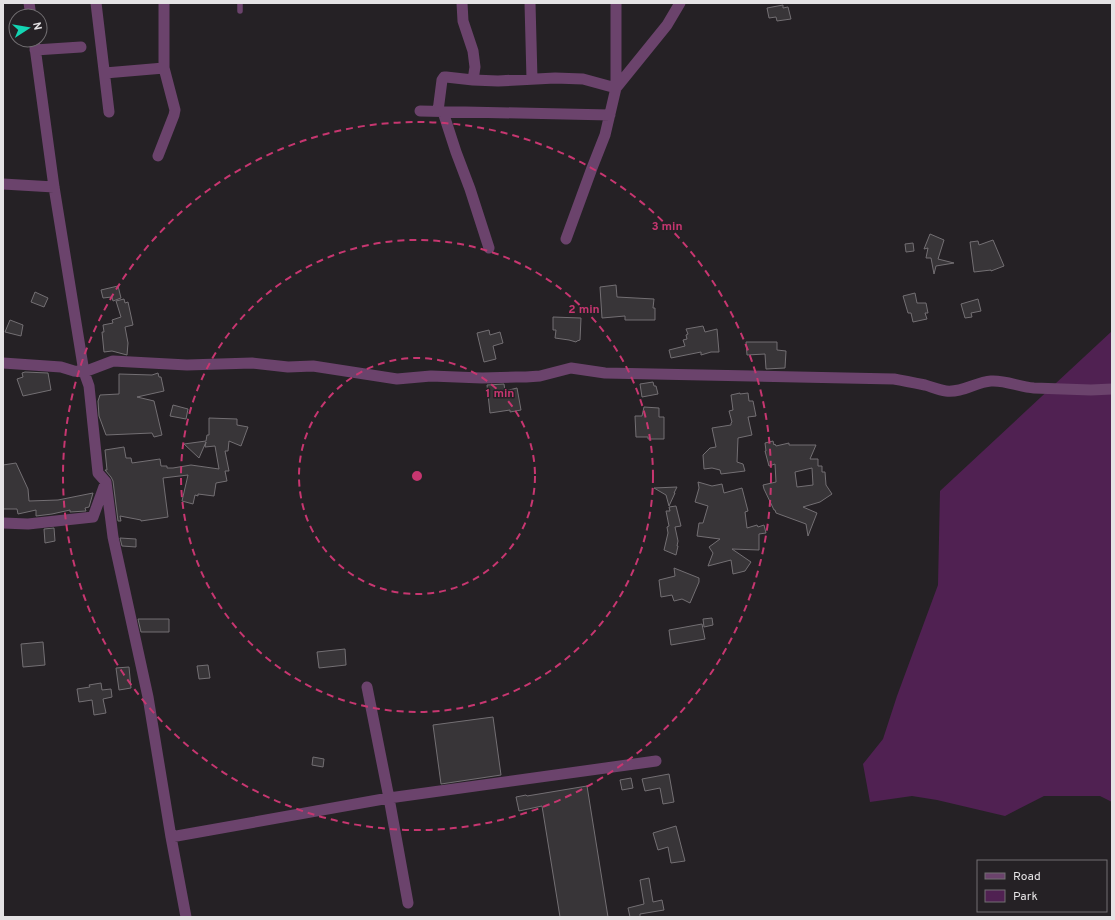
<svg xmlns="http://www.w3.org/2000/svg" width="1115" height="920" viewBox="0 0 1115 920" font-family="Overpass,sans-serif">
  <rect width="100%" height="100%" fill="#252125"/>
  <!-- green -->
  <path fill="#502152" d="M1112,331V802L1100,796H1044L1005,816L937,800L912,796L870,802L863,764L883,739L897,696L938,585L940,491Z"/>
  <!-- building -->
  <path fill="#383538" stroke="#736f73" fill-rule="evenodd" d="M783,5V8L788,7L791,19L777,21L776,17L769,18L767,8Z
    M930,234L944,240L938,259L954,263L936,266L934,274L931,258H926L928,248L924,249Z
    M993,240L1004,266L991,271V270L974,272L970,242L978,241L979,245Z
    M913,243L914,251L906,252L905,244Z
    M616,285L617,297L654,299L653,308H655V320H625V316L602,318L600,287Z
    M118,286L121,298L113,301L112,297L103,298L101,290Z
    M35,292L48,298L44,307L31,302Z
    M915,293L917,303H926L928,313H925L927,319L913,322L911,313H908L903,296Z
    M124,299L125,303L128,302L133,325L125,327L128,343L127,355L112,351L104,352L102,332H104L103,325L113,323L112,320L121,317L116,301Z
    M978,299L981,311L971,313L972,317L965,318L961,304Z
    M553,317L581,318L580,340L577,341L576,342L569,340L555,338L556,330H553Z
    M10,320L23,325L21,336L5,332Z
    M703,326L705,332L717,329L719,352H711L701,355V352L671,358L669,350L685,346L683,340L687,339L686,335L688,334L686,329Z
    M489,330L490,335L500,332L503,343L493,346L496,359L484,362L477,333Z
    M746,342H777V350L786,351L785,368L766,369L765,354L747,355Z
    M25,372L48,373L51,390L23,396L17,379L23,377L22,373Z
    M158,373L159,377H161L164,391L137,397L154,401L162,435L154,437L152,433L106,435L99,416L98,401L100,395L119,394V374L152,375Z
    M653,382L654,386H656L658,394L642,397L640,384Z
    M504,384L505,391L517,388L521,410L510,412V410L490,413L487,385Z
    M740,393V394L748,393L749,401H753L756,416L748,417L752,435L738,438L737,462L743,464L745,471L721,474L720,470L712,468L704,469L703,455L710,448L716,447L712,428L731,425V423L732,422L729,411L733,410L731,395Z
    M173,405L188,409L186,419L170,416Z
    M644,407L659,408V417H664V439H648V437H636L635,416H642Z
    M209,418L237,419V425L248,427L241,446L229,441L228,451H225L229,471H225L227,481L216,483L214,496L198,494V496L195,495L193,504L182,501L188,475L163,478L168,517L141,521V520L120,516L121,521H118L113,481L111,477L105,470H107L105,450L124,447L126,458H131L132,463L160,459L161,466H167V468H173L191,465L219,469L215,446L205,447L206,442L199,458L184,444L206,441L207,435H209Z
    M773,441L774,445L775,444L776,446L789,443V445H816L810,459H818V466H822V472H825L826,485L832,494L820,502L803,507L817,513L808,536L806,524L776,513L775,510H774L764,489L763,485L776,482L775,464L769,466L765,451H766L765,443ZM812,468L813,485L797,487L795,472Z
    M16,463L28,489L29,501L58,500L93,493L89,507L85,508L86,511L70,512V510L52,514L36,516V510L18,514L17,509H3V465Z
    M698,482L712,486L722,484L724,493L742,488L748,511L745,512L747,528L757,525L758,527L764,525L766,533L759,534V550L732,549L751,562L745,571L733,574L731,560L708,566L713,553L709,547L720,539L697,536L699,523H703L708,506L695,502L699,488Z
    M677,487L674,493H675L669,506L666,495L654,488Z
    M676,506L681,526L675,527L678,541L677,546H678L676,555L664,550L668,533L667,527L669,526L666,511H670L669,507Z
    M54,528L55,541L45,543L44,529Z
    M120,538L136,539V547L122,546Z
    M674,568L699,578V582L690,603L682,599L674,601L672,595L661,597L659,580L675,576Z
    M712,618L713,625L704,627L703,619Z
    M138,619H169V632H141Z
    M702,624L705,639L671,645L669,630Z
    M43,642L45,665L23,667L21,644Z
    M345,649L346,665L319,668L317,652Z
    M208,665L210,678L199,679L197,666Z
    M129,667L131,688L119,690L116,668Z
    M101,683L102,690L111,689L112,697L103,699L106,713L94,715L92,700L79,702L77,689L90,687L89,685Z
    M493,717L501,775L441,784L433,725Z
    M313,757L324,759L323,767L312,765Z
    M669,774L674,802L663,804L660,788L645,791L642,779Z
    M631,778L633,788L622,790L620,780Z
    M587,786L608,917H560L542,806L519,811L516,797L526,795L527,796Z
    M676,826L685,861L671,863L668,847L658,850L653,833Z
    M649,878L653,902L662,900L664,910L640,914V917H630L628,908L644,904L640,880Z"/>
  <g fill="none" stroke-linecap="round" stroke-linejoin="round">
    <!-- lane -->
    <path stroke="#6b436c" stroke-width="5.5" d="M240,3V11"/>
    <!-- street -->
    <path stroke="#6b436c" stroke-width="11" d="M29,3L31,16
      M96,3L109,112
      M462,3L463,21L473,51L475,67L473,80
      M530,3L532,79
      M34,40L54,187L84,372L89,386L98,473L106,482L113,537L148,697L171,837L186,917
      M35,50L81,47
      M105,73L164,68
      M420,111L610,115
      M438,111L442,80L444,77H446L473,80L498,81L555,78L583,79L616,88L667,25L680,3
      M443,112L456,152L470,189L489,248
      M158,156L174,115L175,110L164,68V3
      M3,184L54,187
      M566,239L592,168L605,135L616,88V3
      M3,363L61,367L74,371L84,372L113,361L187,365L252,363L288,367L313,366L397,379L431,376L482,378L516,377H526L540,376L571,368L605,373L894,379C905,381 915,383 925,385C932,387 939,390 946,391C962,393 976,382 991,381C1006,380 1019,387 1034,388L1091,390L1112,389
      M3,523L28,524L93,517L105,484
      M367,687L389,798L408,903
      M171,837L389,798L656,761"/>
  </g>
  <!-- distance rings -->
  <g fill="none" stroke="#c73670" stroke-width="2" stroke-dasharray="7 5">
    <circle cx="417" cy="476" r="118"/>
    <circle cx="417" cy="476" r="236"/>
    <circle cx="417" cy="476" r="354"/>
  </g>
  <circle cx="417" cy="476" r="6" fill="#c73670" stroke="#252125" stroke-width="2"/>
  <g font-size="12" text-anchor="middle" font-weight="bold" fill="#c73670" stroke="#252125" stroke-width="3" stroke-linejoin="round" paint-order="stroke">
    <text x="667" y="230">3 min</text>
    <text x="584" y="313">2 min</text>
    <text x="500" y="397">1 min</text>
  </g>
  <!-- border -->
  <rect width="1115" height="920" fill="none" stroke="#e5e3e5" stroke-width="8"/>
  <!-- legend -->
  <rect x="977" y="860" width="130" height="52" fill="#252125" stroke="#726f72"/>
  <rect x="985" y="873" width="20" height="6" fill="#6b436c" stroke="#726f72"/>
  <text x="1013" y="880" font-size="12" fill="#e5e3e5">Road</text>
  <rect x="985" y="890" width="20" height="12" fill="#502152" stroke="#726f72"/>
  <text x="1013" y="900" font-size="12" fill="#e5e3e5">Park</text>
  <!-- north arrow -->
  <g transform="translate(28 28) rotate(78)"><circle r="19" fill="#252125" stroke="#726f72"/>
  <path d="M0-3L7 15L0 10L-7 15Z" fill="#13d5b3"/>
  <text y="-6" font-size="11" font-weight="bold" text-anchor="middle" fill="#e5e3e5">N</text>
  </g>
</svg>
